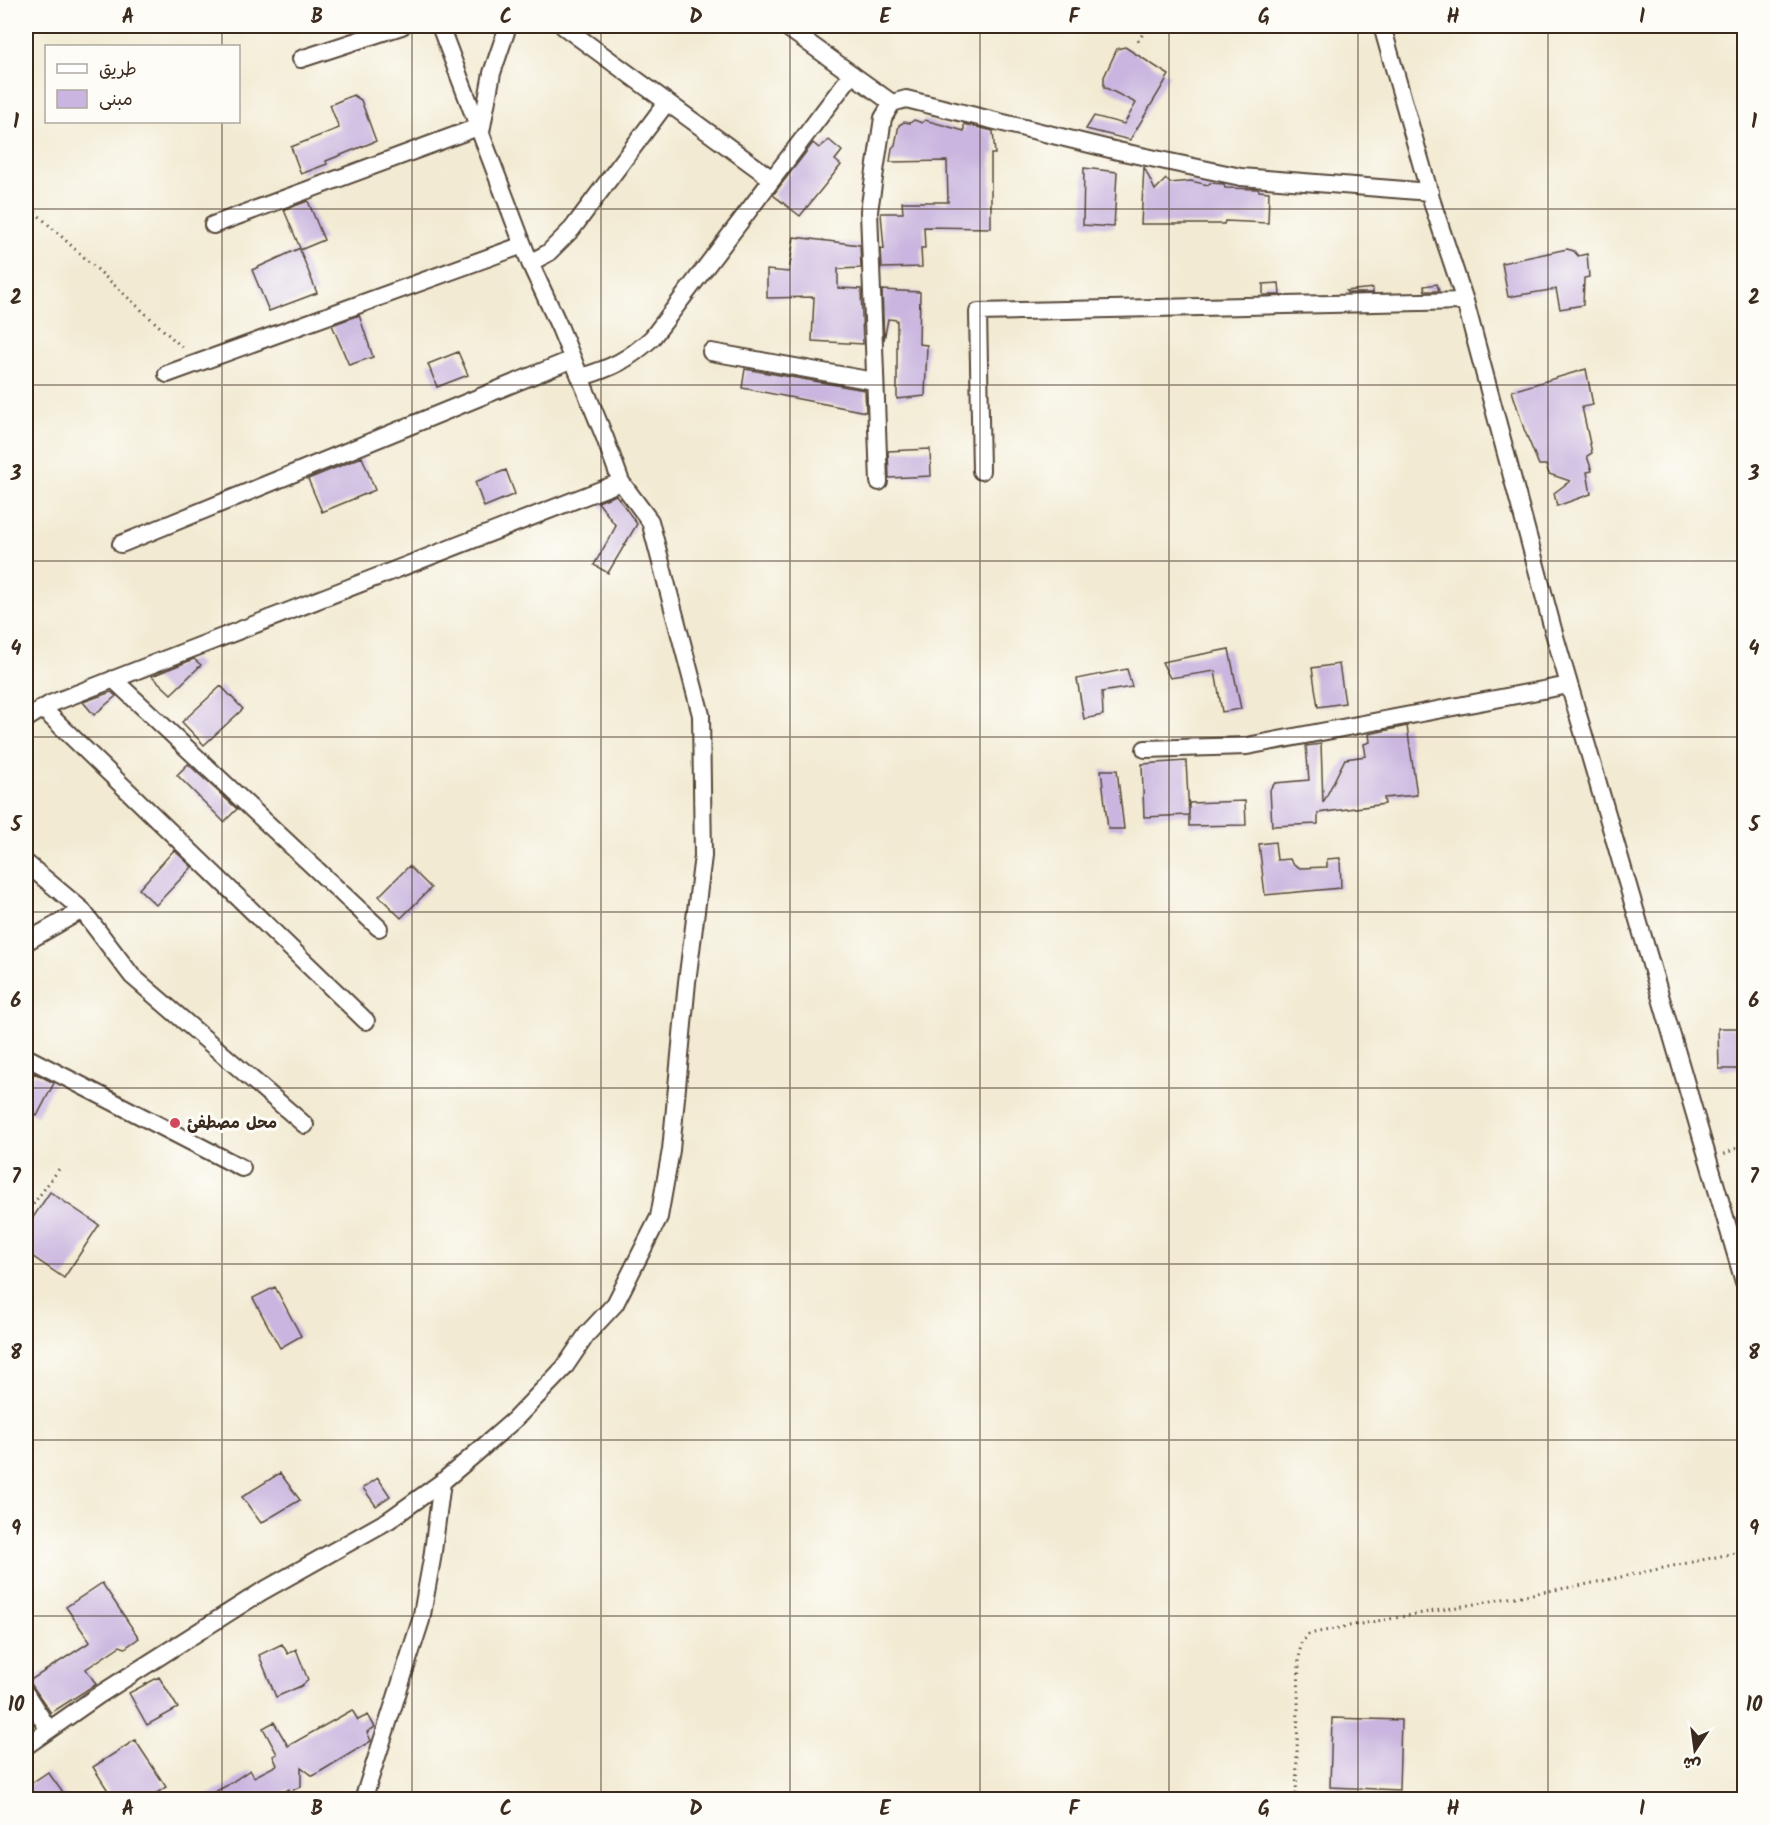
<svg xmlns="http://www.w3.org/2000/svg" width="1770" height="1825" viewBox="0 0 1770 1825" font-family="Kalam,'Playpen Sans Arabic',sans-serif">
  <rect width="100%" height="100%" fill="#fdfcf7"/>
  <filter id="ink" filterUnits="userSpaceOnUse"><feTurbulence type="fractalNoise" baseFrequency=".0167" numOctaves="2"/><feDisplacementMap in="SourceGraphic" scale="12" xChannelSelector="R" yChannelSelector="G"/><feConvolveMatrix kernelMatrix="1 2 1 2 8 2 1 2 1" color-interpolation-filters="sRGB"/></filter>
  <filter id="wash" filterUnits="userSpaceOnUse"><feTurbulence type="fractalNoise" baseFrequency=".008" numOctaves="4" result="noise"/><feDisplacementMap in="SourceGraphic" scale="24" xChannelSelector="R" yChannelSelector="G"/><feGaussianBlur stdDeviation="1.35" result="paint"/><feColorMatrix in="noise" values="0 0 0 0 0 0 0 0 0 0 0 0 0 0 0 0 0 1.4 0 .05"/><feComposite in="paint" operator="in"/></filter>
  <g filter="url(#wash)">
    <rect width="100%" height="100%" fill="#f2ead2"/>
    <g id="blocks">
      <!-- building -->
      <path fill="#c9b5df" d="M1125,47L1169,75L1130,140L1086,129L1094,116L1124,124L1136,103L1104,87V77L1117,49Z
        M353,95L361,100L376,141L326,161L327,164L301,174L291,147L339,128L330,105Z
        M914,120L922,123L925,120L964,131V124L993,131L995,154H991V228L924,227L925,248H921L922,267L882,268L881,248L884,249L881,213H903L902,202H948L947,161L890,162L892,148L895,145L899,125L904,122L910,123Z
        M829,140L842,151L835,160L841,165L800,216L773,195L813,143L819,148Z
        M1144,167L1155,190L1166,179L1170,183L1191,181L1208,185L1210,183L1224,184L1225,188L1258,189L1259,191L1269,192L1268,223L1225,221L1224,224H1141Z
        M1084,168L1117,172L1114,227L1083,225Z
        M308,201L324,240L300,250L317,293L269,311L252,270L300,248L284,210Z
        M794,237L860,245L861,268L838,269V288L861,289L863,344L812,341L814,297L767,298V270L789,272Z
        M1567,249L1574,251L1578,256L1587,254L1589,277L1584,278L1583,305L1560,309L1556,289L1508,297L1502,263Z
        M1279,283L1280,295H1263V284Z
        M1437,284L1439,291H1425L1424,286Z
        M1373,288V293H1347L1346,291Z
        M882,290L920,292L919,344L927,345L925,396L897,399V320L888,319L884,340Z
        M359,315L373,357L349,365L332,325Z
        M458,352L468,375L437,387L428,364Z
        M745,369L865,390L866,412L742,388Z
        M1586,369L1593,405L1582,407L1592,453L1587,456L1592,471L1587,472L1591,494L1557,506L1554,493L1570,481L1549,474L1546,465H1539L1524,429L1512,391Z
        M930,449L931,476L889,478L888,451Z
        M362,457L375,490L322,512L308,479Z
        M506,470L515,494L484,507L475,482Z
        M616,495L637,524L608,573L594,565L616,526L598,502Z
        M1229,649L1241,709L1222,712L1215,671L1170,678L1162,662Z
        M194,659L201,665L171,694L152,676Z
        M1339,664L1345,703L1318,707L1312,668Z
        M1127,669L1132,687L1102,692L1103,715L1084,719L1077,679Z
        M221,686L243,709L204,745L182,722Z
        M111,692L116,696L94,715L83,702Z
        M1407,726L1417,795L1384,798L1385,804L1318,813V824L1272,826L1270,790L1275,783L1309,780L1306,746L1321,744L1323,803L1345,759L1366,756L1364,744L1370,742L1369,734Z
        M1186,761L1189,815L1144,817L1142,764Z
        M188,764L237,809L224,822L177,775Z
        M1101,770H1117L1124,829H1108Z
        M1245,801L1246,825L1189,826V803Z
        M1275,842L1277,860L1290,859L1292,863L1300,868L1327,867V859L1340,858L1341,888L1265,895L1259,844Z
        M174,850L192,867L156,905L139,889Z
        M409,866L431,888L401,918L379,896Z
        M1718,1028H1744V1069H1719Z
        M34,1073L54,1083L37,1116L26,1110V1089Z
        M50,1192L99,1225L64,1278L26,1252V1228Z
        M275,1287L301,1336L280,1348L253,1298Z
        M280,1473L300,1500L261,1523L242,1497Z
        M378,1478L390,1496L376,1506L363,1488Z
        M102,1583L139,1638L125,1648L120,1646L86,1669L96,1684L51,1713L29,1681L90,1642L66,1607Z
        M282,1644L288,1654L296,1649L308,1680L301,1686L276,1697L259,1655Z
        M159,1677L178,1708L147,1725L129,1693Z
        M352,1710L358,1720L368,1715L375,1727L367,1732L371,1741L313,1776L301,1767V1786L290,1792L289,1789L270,1800H199L226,1786L250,1770L254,1777L277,1765L273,1756L277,1754L263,1728L274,1722L288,1746Z
        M1332,1718L1401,1720L1399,1790L1330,1787Z
        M135,1740L166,1787L146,1800H114L93,1767Z
        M48,1772L68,1800H26V1787Z"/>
    </g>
  </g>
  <g filter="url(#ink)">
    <use href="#blocks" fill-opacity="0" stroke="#564739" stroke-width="1.5"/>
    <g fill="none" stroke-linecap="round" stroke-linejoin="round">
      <!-- minor casing -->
      <g stroke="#564739" stroke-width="20">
        <path id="minor" d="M563,26L772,179
          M785,26L892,103
          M1382,26L1433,205L1465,301L1554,633L1744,1282
          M301,59L402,26
          M481,132L492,73L508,26
          M213,225L478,127
          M530,263L548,253L572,229L667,102
          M711,352L874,381
          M167,374L523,245
          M581,377C612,368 628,360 652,338L852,74
          M981,471L978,312L1465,301
          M879,482L869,211L883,118L892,103L906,99L1118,151L1241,177L1430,192
          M121,544L573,359
          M113,679L379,928
          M42,708L366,1021
          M26,719L50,704L621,482
          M1145,749L1247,746L1569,685
          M26,863L82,910L132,976L305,1125
          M26,942L82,910
          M26,1057L242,1168
          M26,1694L49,1730
          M26,1746L99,1695L261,1592L389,1520L442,1482L475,1454L514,1420L564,1368L587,1334L615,1304L659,1217L671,1150L687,982L703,856L701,715L650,521L621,482L605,438L560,328L530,263L440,26
          M363,1800L421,1620L432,1559L442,1482"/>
      </g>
      <!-- path -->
      <path stroke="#564739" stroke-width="3" stroke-dasharray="1.5 4.5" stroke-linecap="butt" d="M1138,41L1148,26
        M26,204L184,349
        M1724,1154L1744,1145
        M26,1214L59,1169
        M1296,1800L1299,1659L1301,1643L1309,1634L1349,1626L1583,1585L1744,1551"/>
      <!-- minor -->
      <use href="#minor" stroke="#fff" stroke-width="16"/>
    </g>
  </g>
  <!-- grid -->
  <path fill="none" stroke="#3b2a1e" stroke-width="1.5" stroke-opacity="0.55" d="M222,26V46M412,26V1800M601,26V1800M790,26V1800M980,26V1800M1169,26V1800M1358,26V1800M1548,26V1800M222,122V1800M26,209H1744M26,385H1744M26,561H1744M26,737H1744M26,912H1744M26,1088H1744M26,1264H1744M26,1440H1744M26,1616H1744"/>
  <!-- markers -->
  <circle fill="#d1495b" stroke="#fdfcf7" stroke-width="2" cx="175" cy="1123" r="6"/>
  <g text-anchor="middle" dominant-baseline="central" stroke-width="6" stroke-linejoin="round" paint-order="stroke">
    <!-- poi labels -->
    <g font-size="16" font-weight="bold" fill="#3b2a1e" stroke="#fdfcf7" text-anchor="start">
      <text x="187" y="1123">محل مصطفئ</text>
    </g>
  </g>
  <!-- margin -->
  <rect width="1770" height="1825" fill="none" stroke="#fdfcf7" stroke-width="66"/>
  <!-- legend -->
  <rect x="45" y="45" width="195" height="78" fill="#fdfcf7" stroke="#afa8a0" stroke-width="1.5"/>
  <rect x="57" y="64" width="30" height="9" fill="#ffffff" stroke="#afa8a0" stroke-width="1.5"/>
  <text x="99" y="75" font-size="18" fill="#3b2a1e">طريق</text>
  <rect x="57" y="90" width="30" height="18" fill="#c9b5df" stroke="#afa8a0" stroke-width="1.5"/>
  <text x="99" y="105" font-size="18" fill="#3b2a1e">مبنى</text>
  <!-- north arrow -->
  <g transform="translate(1695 1750) rotate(193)" stroke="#fdfcf7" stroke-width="4.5" paint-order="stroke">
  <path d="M0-4.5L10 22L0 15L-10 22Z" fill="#3b2a1e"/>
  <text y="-9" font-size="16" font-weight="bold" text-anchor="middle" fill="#3b2a1e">ش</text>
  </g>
  <rect x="33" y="33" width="1704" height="1759" fill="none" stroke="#3b2a1e" stroke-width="2"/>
  <g font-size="20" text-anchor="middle" font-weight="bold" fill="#3b2a1e">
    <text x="128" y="23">A</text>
    <text x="317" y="23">B</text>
    <text x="506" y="23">C</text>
    <text x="696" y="23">D</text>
    <text x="885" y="23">E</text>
    <text x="1074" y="23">F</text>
    <text x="1264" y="23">G</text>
    <text x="1453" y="23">H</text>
    <text x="1642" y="23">I</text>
    <text x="16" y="128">1</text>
    <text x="1754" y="128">1</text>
    <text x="16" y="304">2</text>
    <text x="1754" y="304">2</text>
    <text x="16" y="480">3</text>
    <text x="1754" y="480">3</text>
    <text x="16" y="655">4</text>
    <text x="1754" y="655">4</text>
    <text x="16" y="831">5</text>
    <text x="1754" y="831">5</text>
    <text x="16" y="1007">6</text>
    <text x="1754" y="1007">6</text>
    <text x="16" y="1183">7</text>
    <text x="1754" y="1183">7</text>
    <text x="16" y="1359">8</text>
    <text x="1754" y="1359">8</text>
    <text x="16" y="1535">9</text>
    <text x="1754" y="1535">9</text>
    <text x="16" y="1711">10</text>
    <text x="1754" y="1711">10</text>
    <text x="128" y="1815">A</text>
    <text x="317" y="1815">B</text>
    <text x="506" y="1815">C</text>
    <text x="696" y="1815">D</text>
    <text x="885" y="1815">E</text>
    <text x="1074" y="1815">F</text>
    <text x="1264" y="1815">G</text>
    <text x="1453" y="1815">H</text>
    <text x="1642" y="1815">I</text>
  </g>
</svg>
